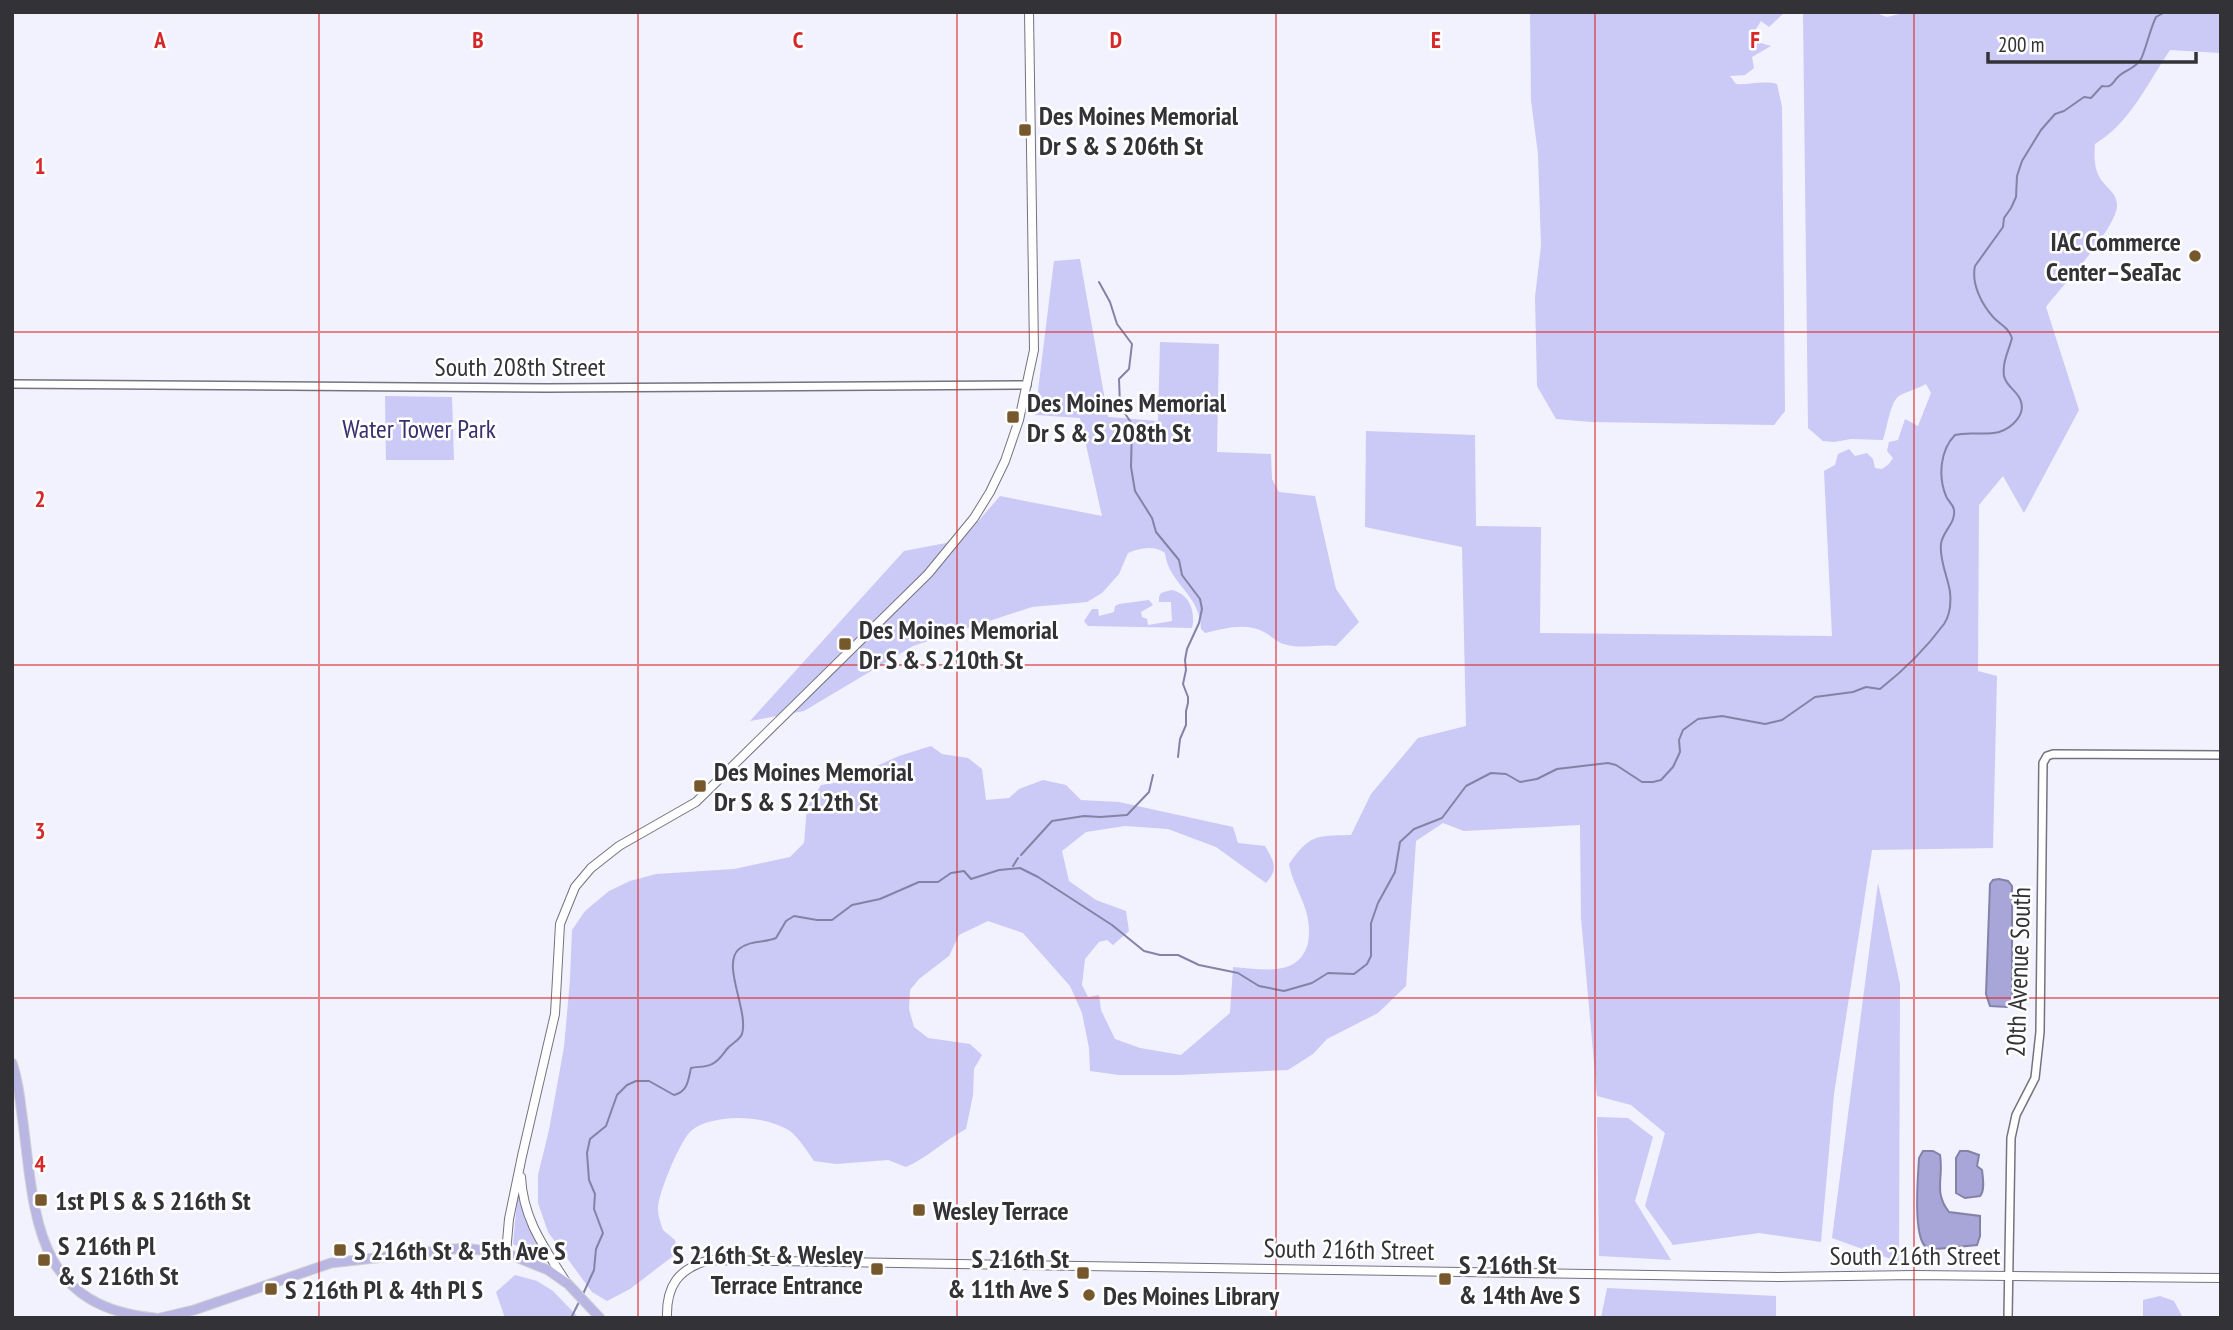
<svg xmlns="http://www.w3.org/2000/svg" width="2233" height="1330" viewBox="0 0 2233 1330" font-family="'PT Sans Narrow',sans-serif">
  <rect width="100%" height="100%" fill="#f2f1fe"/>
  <!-- green -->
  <path fill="#cbc9f5" d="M1530,12H1785L1769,27L1761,21L1756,29V38L1761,43L1771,46L1752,57L1754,68L1745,75L1730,76L1736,84C1750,85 1764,80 1777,84L1782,107L1785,411L1774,425L1591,422L1556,419L1537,386L1535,297L1541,246L1538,154L1531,100Z
    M1803,12H1873L1887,17L1908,12H2221V53L2170,50C2147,84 2130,123 2095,144C2094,157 2094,171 2102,181C2108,189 2116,193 2117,204C2119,226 2061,287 2046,307L2079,410L2024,513L2003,476L1979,505L1978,671L1997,676L1993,848L1872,850L1834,1094L1821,1242L1759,1233L1673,1245L1645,1206L1665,1133L1631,1105L1597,1096L1581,918L1580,825L1464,831L1443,823L1416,841L1406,986L1378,1013L1327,1039L1313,1054L1288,1070L1179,1075H1119L1090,1071L1089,1048L1082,1013L1070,986L1023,933L988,921L959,935L949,956L919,979L910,990L909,1009L914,1027L928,1038L970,1044L982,1055L974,1069L973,1095L966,1129C945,1140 927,1158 906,1167L888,1160L836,1164L814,1161C807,1151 799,1138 790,1131C766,1115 715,1113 692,1130C681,1138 657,1196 658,1209C658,1216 661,1224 663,1230L675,1240L677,1253L630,1289L607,1301L592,1292L548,1232L538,1203V1175L549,1130L564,1047L570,980L572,930L585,911L609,891L630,881L656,874L734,869L790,857L804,843L807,807L821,785L841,782L899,756L931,746L942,754L968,758L982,769L986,800L1009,798L1019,789L1043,780L1066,785L1081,800L1119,802L1233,827L1238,843L1265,846C1274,862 1279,868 1266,883L1216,847L1168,829L1125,826L1086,832L1062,851L1069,881L1096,900L1126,911L1129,931L1113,945L1107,940L1099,942L1085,959L1082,985L1088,997L1099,995L1101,1010L1115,1039L1140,1048L1181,1055L1230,1013L1233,967C1261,969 1299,978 1308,943C1310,933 1309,921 1306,911C1301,894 1292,881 1289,864C1310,834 1316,836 1351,835L1371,794L1418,738L1466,726L1462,547L1365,527L1366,431L1475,435L1476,526L1541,527L1540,633L1832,636L1824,471L1835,465L1838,454L1849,449L1855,456L1867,453L1873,459L1875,468L1882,469L1889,464L1893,458L1887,451L1889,442L1898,440L1905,419L1918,426L1931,393L1926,384C1919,388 1903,393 1899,396C1890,402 1887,429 1883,440L1851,439L1834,442L1823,441L1808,428Z
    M1080,259L1108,417L1158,421L1160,342L1219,344L1217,452L1271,454L1272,479L1279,492L1315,496L1336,589L1359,622L1336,646C1319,644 1303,649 1287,645C1277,643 1272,636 1264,632C1246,622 1223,629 1205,633L1201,629C1201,595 1168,583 1165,553C1155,545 1139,548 1128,553L1119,574L1102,593L1087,602L1032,607L913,646L804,711L750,721L904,551L962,540L1000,496L1102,516L1080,418L1035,415L1054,261Z
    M385,396L452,397L454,460H386Z
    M1171,590C1189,593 1196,611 1192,628L1088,626L1084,621L1092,609H1098L1099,616L1114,612L1115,606L1119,604L1149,600L1153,605L1141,612L1142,617L1147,619L1148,625L1172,621L1171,602H1159V597L1161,593Z
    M1878,883L1900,984L1899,1262L1832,1238Z
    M1597,1117L1628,1118L1653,1137L1635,1201L1671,1260L1599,1256Z
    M518,1190C523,1218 534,1240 550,1264L513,1244Z
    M515,1275L537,1281L553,1291L579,1318H505L496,1292Z
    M1607,1288L1776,1296V1318H1601Z
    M2160,1296L2174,1301L2183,1318H2143V1300Z"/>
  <!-- water -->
  <path fill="#a8a5d9" stroke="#8582a8" stroke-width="2" d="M1999,879L2008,881L2012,886V1001L2007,1007L1990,1006L1986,994L1990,884L1993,880Z
    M1923,1151H1933L1940,1155C1944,1178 1933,1192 1949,1212L1980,1216V1236L1977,1245L1936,1249C1931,1249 1929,1250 1925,1246C1913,1234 1918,1176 1919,1158Z
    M1960,1151H1968L1979,1155L1977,1166L1982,1170C1983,1178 1985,1191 1980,1196L1965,1198L1956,1193V1158Z"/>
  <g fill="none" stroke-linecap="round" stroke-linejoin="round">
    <!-- stream -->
    <path stroke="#8582a8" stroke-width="2" d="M1099,282L1110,302L1117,324L1132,344L1129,369L1119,379L1120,406L1132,424L1131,467L1135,491L1152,518L1156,532L1179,560L1182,575L1200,599L1202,609L1199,623L1187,649L1185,660L1186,670L1183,684L1188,697V703L1186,711V725L1180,739L1178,757
      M1021,855L1052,821L1084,816L1100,817L1127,815L1149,792L1153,775
      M1013,866L1018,858
      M583,1294L594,1270L596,1249L603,1233L594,1209L595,1194L589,1180L587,1153L590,1139L606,1126L617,1095L627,1085L636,1081H649L674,1095C688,1092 688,1080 691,1068C697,1066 705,1068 712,1064C719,1061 722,1055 727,1049C732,1043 739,1041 742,1034C749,1011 721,964 739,949C750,940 764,943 776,938L786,921L794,916L817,920H832L852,905L880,899L919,882H938L951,873L964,871L971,879L999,870L1020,868L1038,877L1112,925L1144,951L1160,955H1178L1199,965L1238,973L1259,986L1284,991L1312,983L1328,973L1354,974L1367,964L1371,956V923L1378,903L1395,872L1400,842L1414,829L1442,818L1466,786L1491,773L1506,774L1520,782L1537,779L1557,769L1608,763L1616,765L1642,782H1653L1661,780L1673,767L1680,752L1679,740L1683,730L1698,719L1722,716L1765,724L1782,720L1815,697L1853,692L1866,687L1880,689C1903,671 1927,647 1944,624C1950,615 1951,602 1950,592C1948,577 1939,560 1941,544C1942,532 1956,523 1954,510C1953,503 1948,502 1946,496C1938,477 1940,450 1955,435C1969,431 1983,436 1999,432C2012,428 2027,414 2020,399C2016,390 2006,386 2004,376C2002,362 2009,350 2012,338C2008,327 2001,325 1994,318C1982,305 1971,284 1975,266L2003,227L2004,218L2011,208L2016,197L2017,176L2022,161L2041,130L2055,114L2064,111L2084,97L2091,98L2102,86C2113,88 2112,82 2119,76C2126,70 2136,68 2141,59C2146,49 2150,29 2156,17L2165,12
      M571,1318L579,1302"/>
    <!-- tertiary casing -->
    <g stroke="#74737e" stroke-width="10">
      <path id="tertiary" d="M12,384L547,388L1027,385
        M2008,1318L2011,1138L2016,1115L2035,1078L2040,1032L2043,763L2047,756L2053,754L2221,755"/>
    </g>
    <!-- secondary casing -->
    <g stroke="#74737e" stroke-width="10">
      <path id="secondary" d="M521,1177C523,1219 544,1247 566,1282
        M506,1253L509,1219L522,1156L555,1014L560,924L575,887L591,868L619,846L696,802L928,574L974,518L990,492L1005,461L1019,420L1034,350L1029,12
        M667,1318C666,1286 678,1269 709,1260L1778,1277L1915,1275L2221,1278"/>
    </g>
    <!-- primary casing -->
    <g stroke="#d2d2d3" stroke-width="11">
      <path id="primary" d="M12,1063C19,1082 20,1102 23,1122C35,1217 35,1307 155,1318
        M160,1318L194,1310L331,1263L463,1248L506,1253L548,1270L568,1284L600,1318"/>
    </g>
    <!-- tertiary -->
    <use href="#tertiary" stroke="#fff" stroke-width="7"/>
    <!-- secondary -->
    <use href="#secondary" stroke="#fff" stroke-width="8"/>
    <!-- primary -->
    <use href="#primary" stroke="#bab6e3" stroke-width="9"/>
  </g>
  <!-- grid -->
  <path fill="none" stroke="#d62828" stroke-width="2" stroke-opacity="0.55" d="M319,12V1318M638,12V1318M957,12V1318M1276,12V1318M1595,12V1318M1914,12V1318M12,332H2221M12,665H2221M12,998H2221"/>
  <!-- markers -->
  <g fill="#77582d" stroke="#fff" stroke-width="2.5">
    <rect x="1018" y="123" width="14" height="14" rx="3.5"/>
    <circle cx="2195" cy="256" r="7"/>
    <rect x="1006" y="410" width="14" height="14" rx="3.5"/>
    <rect x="838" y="637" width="14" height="14" rx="3.5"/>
    <rect x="693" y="779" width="14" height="14" rx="3.5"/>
    <rect x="34" y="1193" width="14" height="14" rx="3.5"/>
    <rect x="912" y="1203" width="14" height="14" rx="3.5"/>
    <rect x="333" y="1243" width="14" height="14" rx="3.5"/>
    <rect x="37" y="1253" width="14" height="14" rx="3.5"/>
    <rect x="870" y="1262" width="14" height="14" rx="3.5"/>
    <rect x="1076" y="1266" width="14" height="14" rx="3.5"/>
    <rect x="1438" y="1272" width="14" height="14" rx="3.5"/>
    <rect x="264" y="1282" width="14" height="14" rx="3.5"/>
    <circle cx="1089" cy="1295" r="7"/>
  </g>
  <g text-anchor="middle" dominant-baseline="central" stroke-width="5" stroke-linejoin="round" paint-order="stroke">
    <!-- poi labels -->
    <g font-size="26" font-weight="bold" fill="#323237" stroke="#fff" text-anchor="start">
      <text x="1039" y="115">Des Moines Memorial<tspan x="1039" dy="30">Dr S &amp; S 206th St</tspan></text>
      <text x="2181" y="241" text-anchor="end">IAC Commerce<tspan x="2181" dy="30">Center–SeaTac</tspan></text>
      <text x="1027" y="402">Des Moines Memorial<tspan x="1027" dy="30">Dr S &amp; S 208th St</tspan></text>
      <text x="859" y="629">Des Moines Memorial<tspan x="859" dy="30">Dr S &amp; S 210th St</tspan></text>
      <text x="714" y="771">Des Moines Memorial<tspan x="714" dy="30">Dr S &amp; S 212th St</tspan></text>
      <text x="55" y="1200">1st Pl S &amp; S 216th St</text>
      <text x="933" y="1210">Wesley Terrace</text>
      <text x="58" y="1245">S 216th Pl<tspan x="58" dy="30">&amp; S 216th St</tspan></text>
      <text x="354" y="1250">S 216th St &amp; 5th Ave S</text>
      <text x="863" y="1254" text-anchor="end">S 216th St &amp; Wesley<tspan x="863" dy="30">Terrace Entrance</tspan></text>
      <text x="1069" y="1258" text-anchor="end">S 216th St<tspan x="1069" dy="30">&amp; 11th Ave S</tspan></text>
      <text x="1459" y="1264">S 216th St<tspan x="1459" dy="30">&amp; 14th Ave S</tspan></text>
      <text x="285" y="1289">S 216th Pl &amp; 4th Pl S</text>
      <text x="1103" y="1295">Des Moines Library</text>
    </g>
    <!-- street labels -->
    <g font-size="26" fill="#323237" stroke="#fff">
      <text x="520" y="366">South 208th Street</text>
      <text transform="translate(2018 972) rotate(-88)">20th Avenue South</text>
      <text transform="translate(1349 1249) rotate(1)">South 216th Street</text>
      <text x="1915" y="1255">South 216th Street</text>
    </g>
    <!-- park labels -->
    <g font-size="26" fill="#39306e" stroke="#fff">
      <text x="419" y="428">Water Tower Park</text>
    </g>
  </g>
  <g font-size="23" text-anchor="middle" font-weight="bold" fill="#d62828" stroke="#fff" stroke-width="5" stroke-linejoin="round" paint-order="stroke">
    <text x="160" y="48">A</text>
    <text x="478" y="48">B</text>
    <text x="798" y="48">C</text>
    <text x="1116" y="48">D</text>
    <text x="1436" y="48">E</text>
    <text x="1755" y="48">F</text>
    <text x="40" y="174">1</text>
    <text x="40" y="507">2</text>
    <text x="40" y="839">3</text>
    <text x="40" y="1172">4</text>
  </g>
  <!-- border -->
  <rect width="2233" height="1330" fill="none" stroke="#323237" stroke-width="28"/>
  <!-- scale -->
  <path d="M1988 52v10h208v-10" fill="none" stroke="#323237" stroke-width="3.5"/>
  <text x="1998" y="52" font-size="21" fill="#323237" stroke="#ffffff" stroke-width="5" paint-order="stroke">200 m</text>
</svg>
